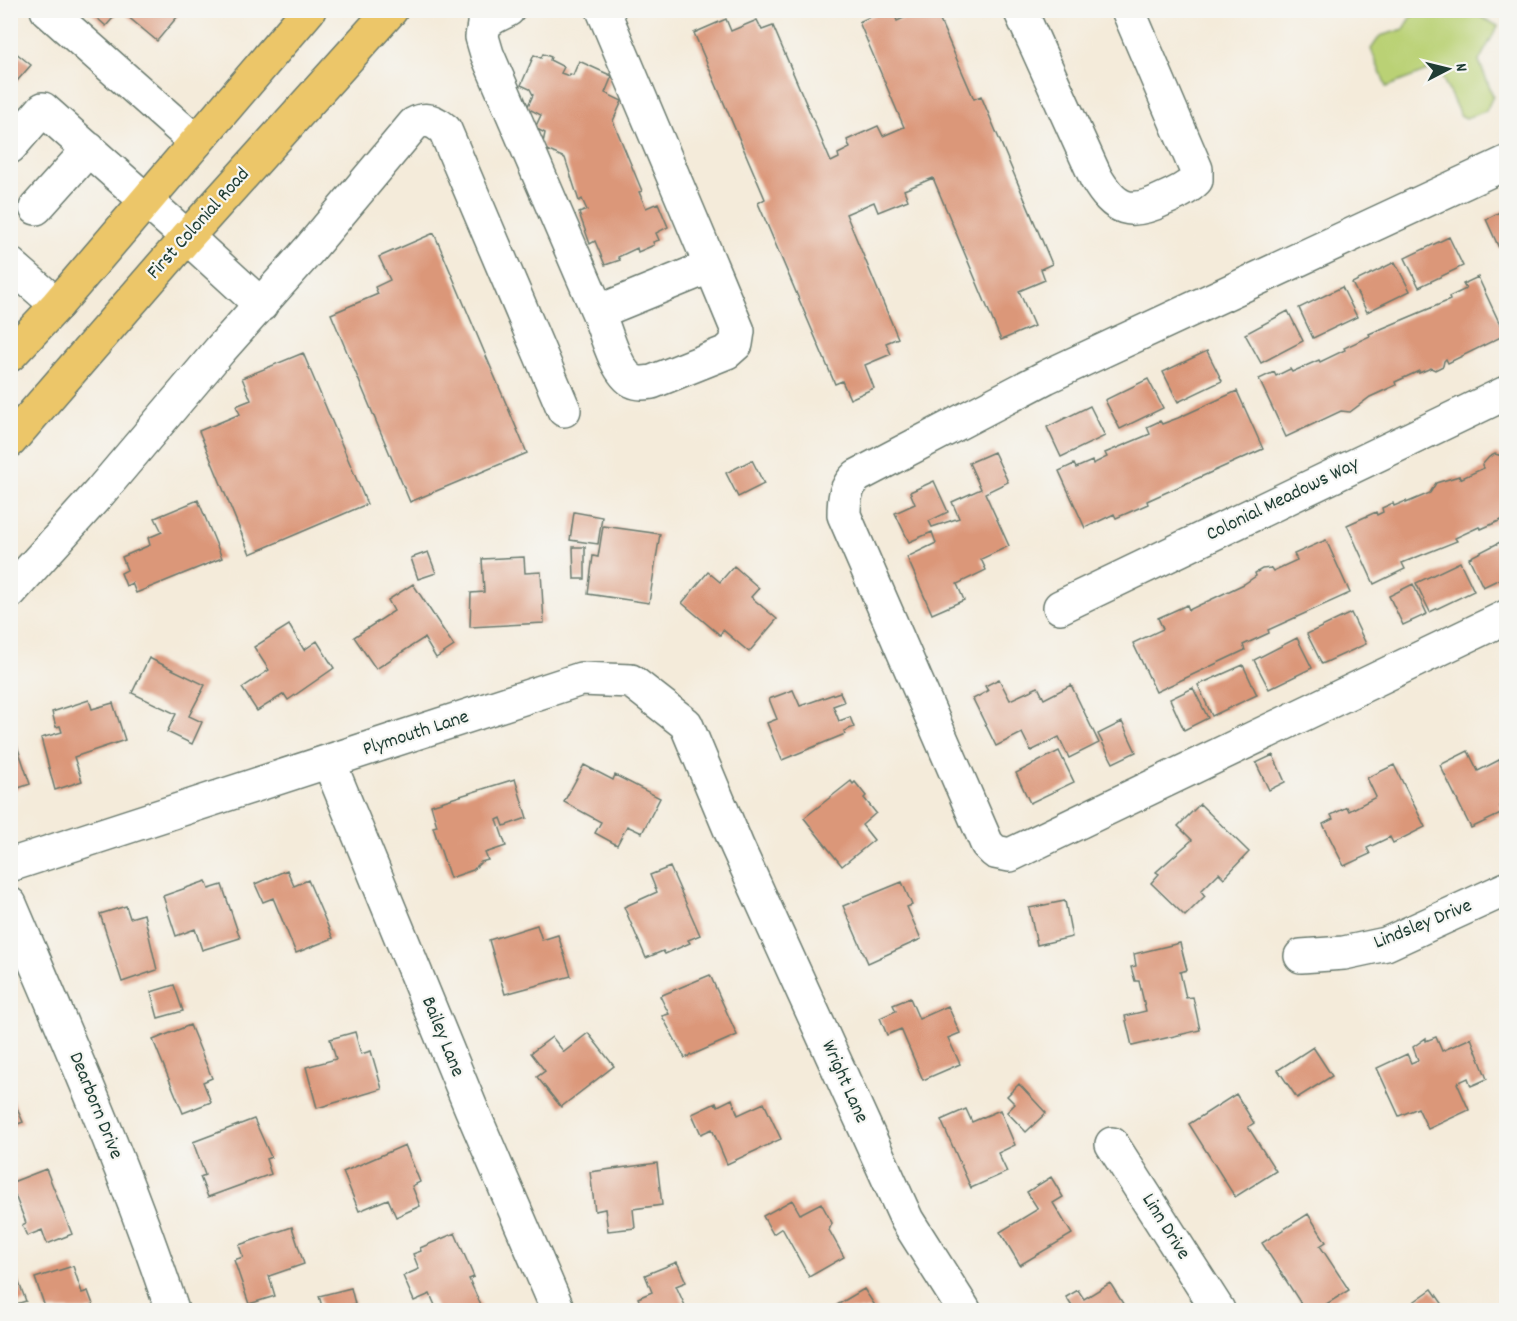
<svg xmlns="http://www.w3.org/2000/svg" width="1517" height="1321" viewBox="0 0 1517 1321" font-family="Dekko,sans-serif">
  <rect width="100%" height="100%" fill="#f6f6f2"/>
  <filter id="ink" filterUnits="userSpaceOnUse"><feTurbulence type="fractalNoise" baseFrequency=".0167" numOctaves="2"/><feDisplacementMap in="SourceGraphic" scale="12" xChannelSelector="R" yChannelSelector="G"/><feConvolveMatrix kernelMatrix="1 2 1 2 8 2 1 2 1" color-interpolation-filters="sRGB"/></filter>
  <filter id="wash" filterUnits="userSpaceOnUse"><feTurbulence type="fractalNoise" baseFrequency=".008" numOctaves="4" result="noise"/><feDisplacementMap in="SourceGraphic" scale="24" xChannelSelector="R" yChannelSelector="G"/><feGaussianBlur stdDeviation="1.35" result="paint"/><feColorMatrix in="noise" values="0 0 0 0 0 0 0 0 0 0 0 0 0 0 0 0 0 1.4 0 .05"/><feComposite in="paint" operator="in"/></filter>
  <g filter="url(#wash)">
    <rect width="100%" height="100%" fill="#f4ebda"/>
    <!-- green -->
    <path fill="#bad175" stroke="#6c8754" stroke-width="1.5" d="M1415,11H1470L1498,26L1479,61L1493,96L1486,111L1466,118L1460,115L1441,75L1430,70L1386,87L1371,49L1380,36L1404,29Z"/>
    <g id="blocks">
      <!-- building -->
      <path fill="#db9779" d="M88,10H120L106,26Z
        M120,10H183L157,41Z
        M885,10H893L897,21L922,10H924L928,20L938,16L974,99L981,96L1052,264L1041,269L1045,280L1019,291L1034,326L1001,340L933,178L904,190L908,200L878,212L874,202L846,214L898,338L886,343L891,354L865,365L874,388L850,399L842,381L835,384L758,203L765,199L694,33L726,19L731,31L757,20L762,30L773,26L831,162L839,158L838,154L850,148L847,140L878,126L883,136L904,127L859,22Z
        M10,48L31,65L10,89Z
        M543,54L551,57L550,60L564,67L561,73L569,76L570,74L573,75L579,61L612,76L605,93L622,101L613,121L642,191L639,192L646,208L658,203L668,227L656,233L659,240L653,242L654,245L638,252L637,248L618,257L620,260L605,265L595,241L590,244L579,213L587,210L582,199L579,201L565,158L542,148L545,133L535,128L541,115L527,108L533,95L530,89L521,85L534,55L541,58Z
        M1506,209V245L1499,248L1486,219Z
        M434,233L527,453L410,502L331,314L378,294L375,287L390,280L379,257Z
        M1449,237L1463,266L1419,287L1405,258Z
        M1395,262L1410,291L1367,312L1352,283Z
        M1478,277L1505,335L1448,363L1446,359L1444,361L1443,366L1435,370L1431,368L1419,373V371L1395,382L1396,385L1370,397L1350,412L1341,411L1286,437L1259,379L1274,372L1276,376L1290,369L1292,372L1319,360L1320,362L1345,350L1344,348L1370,336L1369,334L1450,300L1449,297L1466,289L1463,284Z
        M1342,287L1357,317L1313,338L1299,308Z
        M1288,311L1303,341L1261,363L1245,334Z
        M1207,351L1222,381L1178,402L1163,372Z
        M303,353L367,504L250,554L199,431L240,414L236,406L251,400L242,378Z
        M1148,379L1163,408L1120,429L1105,400Z
        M1237,391L1263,449L1147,501L1148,504L1116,518L1114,514L1085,528L1059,471L1074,464L1076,468L1092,461L1093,464L1107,457L1105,453L1150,434L1147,427L1160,421L1162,424L1178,418Z
        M1090,406L1105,436L1061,457L1047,427Z
        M994,452L1008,482L985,493L1009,546L981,559L986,570L957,584L964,600L932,614L907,557L936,543L932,532L909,542L895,513L915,504L910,492L934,481L948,512L929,521L932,527L959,518L952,502L981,489L969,463Z
        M1495,454L1502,456L1506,454V518L1481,529L1479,527L1455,538L1457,541L1402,563L1405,569L1374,584L1347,525L1376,512L1377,515L1383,512L1382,508L1393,503L1394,506L1406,501V503L1430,493L1436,483L1459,476L1460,479L1484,468L1482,465L1489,457Z
        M752,460L764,484L738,497L726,473Z
        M198,500L222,558L136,593L132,583L126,586L121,573L127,570L122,557L150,545L148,538L162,532L155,518Z
        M574,512L602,517L598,544L570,540Z
        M603,526L660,534L649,603L588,594L593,556L598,557Z
        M1506,539V576L1483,587L1469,558Z
        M1326,540L1350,593L1268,630L1269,633L1243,645L1245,650L1156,692L1133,643L1163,629L1158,618L1187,605L1189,610L1244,584L1256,576L1255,573L1262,569L1271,568L1273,571L1297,560L1294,554Z
        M573,547H585V579H574Z
        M428,552L436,573L418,579L411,558Z
        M524,557L525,573L541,572L544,623L470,627L471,593L484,592L482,559Z
        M1460,562L1474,591L1430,612L1416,583Z
        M734,566L759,588L751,597L777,619L749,652L723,630L720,635L682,603L708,572L720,582Z
        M413,584L454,646L436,658L424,638L376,669L354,637L394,611L388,600Z
        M1413,584L1427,614L1403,625L1389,596Z
        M1351,613L1366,644L1322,664L1307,634Z
        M289,625L304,650L317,641L334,668L288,700L284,694L257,711L242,688L269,670L254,647Z
        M1297,638L1312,668L1269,689L1254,660Z
        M149,658L205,685L189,716L202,722L192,744L167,732L176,714L132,693Z
        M1243,665L1257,695L1212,716L1198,685Z
        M999,679L1010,700L1038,687L1044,699L1071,685L1099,743L1069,758L1059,737L1031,751L1022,733L996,746L973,699L988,691L985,686Z
        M1193,688L1208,718L1184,730L1170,699Z
        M793,690L800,706L840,692L844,702L833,706L839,721L850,717L854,727L844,731L845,734L782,760L767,723L777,719L769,699Z
        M89,700L92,709L113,703L125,740L74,757L82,781L55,790L41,738L62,732L60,726L56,727L52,712Z
        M1122,722L1136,752L1113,763L1098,734Z
        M14,737L30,784L10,791V738Z
        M1059,751L1074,782L1030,803L1016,773Z
        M1468,751L1478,771L1505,757L1504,753L1506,752V803L1500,806L1503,813L1471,828L1440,765Z
        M1273,755L1285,782L1269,790L1256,763Z
        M584,765L613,780L615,775L660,798L642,833L627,826L617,845L595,833L601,822L564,802Z
        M1394,765L1425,827L1393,843L1390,837L1367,848L1370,854L1344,866L1323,824L1333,819L1331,815L1347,807L1349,811L1376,797L1367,778Z
        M515,779L527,818L504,826L501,818L497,820L506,846L485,853L488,860L481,862L473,870L450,878L433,827L437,826L431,805Z
        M851,781L853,784L855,782L866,796L864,798L876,813L862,825L874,840L842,866L804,818Z
        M1200,804L1249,852L1224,878L1219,873L1201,891L1205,896L1185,916L1151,883L1159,874L1156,872L1192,840L1178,826Z
        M670,867L700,935L688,940L690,943L665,954L663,951L646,958L624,907L657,892L650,875Z
        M287,870L294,886L308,880L333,938L296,953L273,898L263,902L255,884Z
        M206,881L209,889L222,885L240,938L202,950L195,929L176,936L163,896Z
        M902,882L912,905L907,907L921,939L868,963L843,906Z
        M1065,901L1072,937L1037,945L1029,908Z
        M126,906L130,918L144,914L157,970L122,982L100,914Z
        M537,925L542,940L558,935L571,976L505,994L489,940Z
        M1180,943L1187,970L1180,972L1186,998L1193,997L1200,1030L1132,1046L1125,1016L1146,1011L1139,981H1135L1131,967L1136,966L1134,954Z
        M710,975L737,1035L685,1058L662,1016L669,1014L660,996Z
        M174,985L183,1011L158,1018L151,992Z
        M910,998L919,1019L948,1006L960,1033L948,1038L960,1064L923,1080L901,1029L887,1035L880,1018L896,1011L893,1005Z
        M190,1025L212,1078L203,1082L211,1102L183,1113L153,1040Z
        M355,1032L361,1054L371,1051L382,1089L317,1108L306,1067L336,1059L330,1039Z
        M588,1033L614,1066L561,1107L537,1077L545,1071L531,1053L552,1037L564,1052Z
        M1436,1037L1442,1051L1471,1038L1487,1079L1471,1086L1468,1078L1457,1083L1469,1110L1428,1129L1418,1108L1399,1116L1377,1068L1407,1054L1411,1063L1418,1060L1413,1047L1426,1038V1041Z
        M1313,1047L1332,1076L1297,1098L1278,1070Z
        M1019,1084L1046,1113L1026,1132L1007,1112L1015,1104L1007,1096Z
        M10,1093L23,1122L10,1127Z
        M1236,1094L1254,1123L1248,1127L1276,1171L1235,1197L1189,1124Z
        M732,1099L738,1115L764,1103L781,1139L727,1164L712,1129L701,1134L692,1114L716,1103L718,1106Z
        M966,1109L972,1122L1000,1110L1015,1145L998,1153L1007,1172L971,1188L941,1120Z
        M254,1119L271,1157L266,1159L271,1174L208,1197L200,1177L205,1175L193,1142Z
        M405,1145L420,1182L412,1186L420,1206L396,1217L388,1199L359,1211L343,1172Z
        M657,1163L662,1205L633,1209L635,1228L608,1231L605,1209L595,1211L590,1172Z
        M46,1169L72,1234L47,1244L42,1230L27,1236L22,1225L26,1223L10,1183Z
        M1051,1177L1063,1197L1053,1203L1072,1234L1020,1265L1000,1232L1038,1209L1027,1192Z
        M792,1200L800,1214L821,1203L832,1223L829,1230L844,1257L809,1277L782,1228L773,1234L763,1216Z
        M1308,1214L1326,1242L1320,1246L1349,1290L1317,1310H1305L1262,1243Z
        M292,1227L304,1264L269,1276L275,1296L249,1304L234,1260L243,1257L239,1245Z
        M455,1233L474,1277L469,1279L483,1310H437L430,1294L414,1301L403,1276L419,1269L413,1254L421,1251L420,1248Z
        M677,1262L686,1282L676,1286L687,1310H643L638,1298L652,1292L645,1275Z
        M73,1266L82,1293L88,1291L95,1310H46L35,1278Z
        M16,1275L26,1301L10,1306V1277Z
        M1110,1283L1127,1310H1068L1073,1308L1066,1297L1078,1290L1084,1299Z
        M351,1288L355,1304L323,1310L319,1296Z
        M864,1289L878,1310H834L832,1308Z
        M1432,1289L1446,1309L1407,1310L1405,1308Z"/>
    </g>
  </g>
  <g filter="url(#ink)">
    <use href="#blocks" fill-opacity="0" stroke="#6a7a6e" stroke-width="1.5"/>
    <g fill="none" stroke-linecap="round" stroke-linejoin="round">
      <!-- minor casing -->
      <g stroke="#6a7a6e" stroke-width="36">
        <path id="minor" d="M47,10L196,142
          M508,10L494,17L484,24L482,37L487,54L598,312L711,266L603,10
          M1020,10L1096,178C1115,210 1130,216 1164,199C1176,194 1187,189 1196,180V169L1128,10
          M10,147L43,109L187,237L261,305
          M1506,163L1046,377L857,476C845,487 844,499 844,515L987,844L995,852L1010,855L1506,617
          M36,208L89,149
          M10,264L57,305
          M598,312C605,329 616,373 633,381C639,384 645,383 652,382L727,352L736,344L738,331L711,266
          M10,592L100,492L220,350L308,251L414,124C426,117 435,121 445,130L564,410
          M1060,607L1506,393
          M329,762L471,1108L558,1310
          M10,865L581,679L631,681L686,724L737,846L907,1220L964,1310
          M10,904C67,1038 127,1172 172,1310
          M1301,956L1344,953L1386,944L1506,889
          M1112,1144L1218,1310"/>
      </g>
      <!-- major casing -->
      <g stroke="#6a7a6e" stroke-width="36">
        <path id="major" d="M10,355L57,305L309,10
          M10,441L187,237L391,10"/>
      </g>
      <!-- minor -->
      <use href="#minor" stroke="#fff" stroke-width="33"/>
      <!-- major -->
      <use href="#major" stroke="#ecc669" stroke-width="33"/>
    </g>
  </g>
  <g text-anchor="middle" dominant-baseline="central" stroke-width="4.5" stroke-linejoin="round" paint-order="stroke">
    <!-- street labels -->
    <g font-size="20" fill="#1f3d34" stroke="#f6f6f2">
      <text transform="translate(199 224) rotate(-48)">First Colonial Road</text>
      <text transform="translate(1283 500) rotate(-26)">Colonial Meadows Way</text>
      <text transform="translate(416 734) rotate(-18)">Plymouth Lane</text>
      <text transform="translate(1423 925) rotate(-22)">Lindsley Drive</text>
      <text transform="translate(442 1037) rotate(68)">Bailey Lane</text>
      <text transform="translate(844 1082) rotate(66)">Wright Lane</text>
      <text transform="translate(95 1106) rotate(68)">Dearborn Drive</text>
      <text transform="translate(1165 1227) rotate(58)">Linn Drive</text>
    </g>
  </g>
  <!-- margin -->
  <rect width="1517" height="1321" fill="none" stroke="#f6f6f2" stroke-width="36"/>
  <!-- north arrow -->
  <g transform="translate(1448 69) rotate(83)" stroke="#f6f6f2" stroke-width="4.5" paint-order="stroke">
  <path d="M0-4.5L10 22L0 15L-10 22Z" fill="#1f3d34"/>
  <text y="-9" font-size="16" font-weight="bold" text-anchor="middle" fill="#1f3d34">N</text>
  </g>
</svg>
